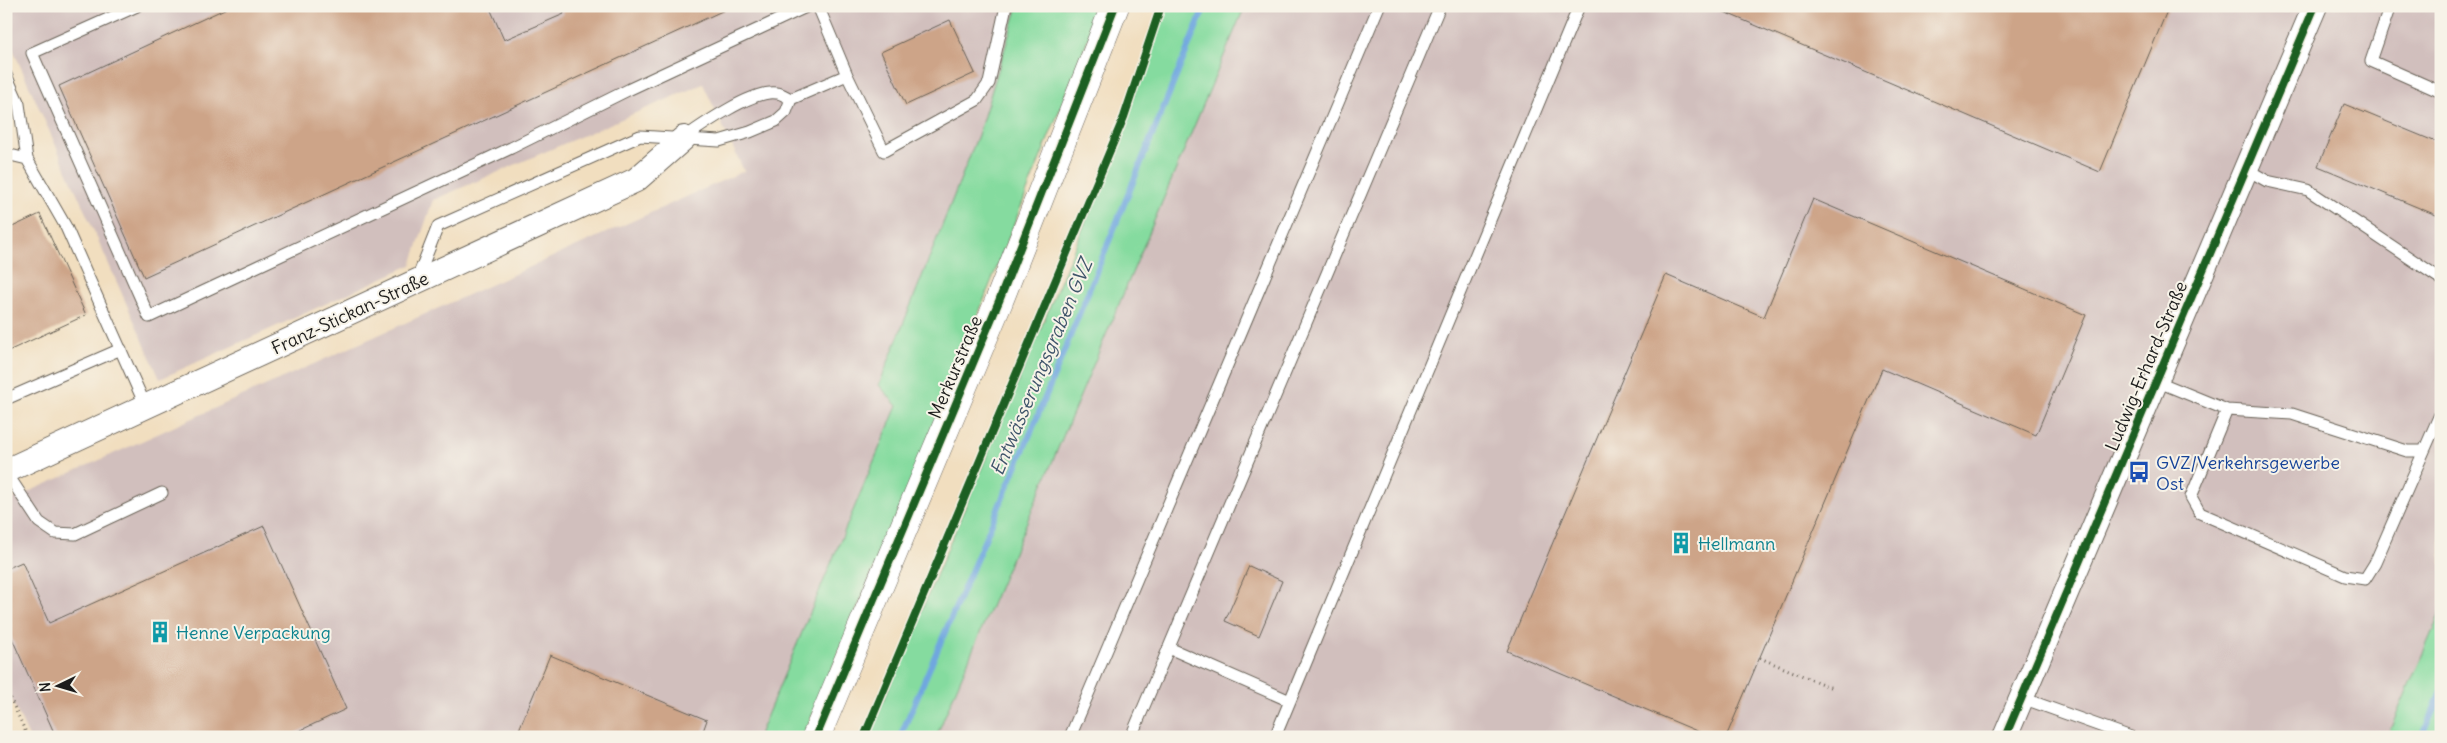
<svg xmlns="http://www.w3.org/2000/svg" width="2447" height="743" viewBox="0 0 2447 743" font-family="Delius,sans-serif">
  <rect width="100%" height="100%" fill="#f7f3e8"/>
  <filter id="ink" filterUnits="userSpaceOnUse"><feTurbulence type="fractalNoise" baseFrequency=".02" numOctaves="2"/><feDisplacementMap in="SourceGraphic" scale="10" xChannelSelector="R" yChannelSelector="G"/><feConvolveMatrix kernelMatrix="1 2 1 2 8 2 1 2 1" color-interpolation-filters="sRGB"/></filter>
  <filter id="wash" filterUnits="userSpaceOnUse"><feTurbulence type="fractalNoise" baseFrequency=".0096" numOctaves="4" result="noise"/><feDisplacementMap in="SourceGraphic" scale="20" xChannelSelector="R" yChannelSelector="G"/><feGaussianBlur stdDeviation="1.12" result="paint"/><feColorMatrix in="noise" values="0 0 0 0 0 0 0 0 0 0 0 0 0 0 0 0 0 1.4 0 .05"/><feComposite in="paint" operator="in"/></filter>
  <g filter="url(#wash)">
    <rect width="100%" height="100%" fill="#f1debf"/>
    <!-- industrial -->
    <path fill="#d1bfbd" d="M6,6H1018L897,406L758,737H29L6,688V502L744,171L703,84L433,200L411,265L160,379L6,34Z
      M1245,6H2441V612L2388,737H936Z"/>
    <!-- green -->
    <path fill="#85db9f" stroke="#507c5e" d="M1018,6H1101L928,440L803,737H758L897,406L879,385L978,135Z
      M1165,6H1245L936,737H868L1110,164Z
      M2441,611V730L2438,737H2387Z"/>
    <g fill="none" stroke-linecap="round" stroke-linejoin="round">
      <!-- stream -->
      <path stroke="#70a7df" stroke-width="6" d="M900,737L1031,432L1205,6
        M2422,737L2441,692"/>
    </g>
    <g id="blocks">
      <!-- building -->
      <path fill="#cda488" d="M231,6H489L504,40L564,14L561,6H733L144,277L59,86Z
        M1710,6H2169L2100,172Z
        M950,20L975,73L906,105L881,52Z
        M2344,104L2441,144V217L2318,166Z
        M1813,199L2086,315L2036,435L1882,369L1726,737H1711L1507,651L1666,275L1764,317Z
        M40,214L86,315L6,352V230Z
        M264,526L346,709L286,737H56L6,625V569L22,562L49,623Z
        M1249,566L1282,581L1259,636L1225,621Z
        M550,655L707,720L701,737H516Z"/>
    </g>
  </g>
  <g filter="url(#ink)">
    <use href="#blocks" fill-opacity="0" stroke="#676055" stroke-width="1"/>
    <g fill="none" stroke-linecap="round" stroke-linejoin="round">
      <!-- service casing -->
      <g stroke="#676055" stroke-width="13">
        <path id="service" d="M137,6L32,53L149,317L511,148L630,89L808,6
          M818,6L847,75L884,151L977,100L989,83L1006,6
          M2390,6L2371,61L2441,92
          M6,75L19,104L27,159
          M684,138C702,125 754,89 777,93C781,93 786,97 791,99
          M6,154L27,159L66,227L146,407
          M2246,169L2267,181L2308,190L2441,279
          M417,279L438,226L640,136L719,141L750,132L776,121L786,112L791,99L847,75
          M2156,381L2227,410L2292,414L2407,451H2423
          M6,399L121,349
          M2227,410L2191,497L2200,513L2345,576L2365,579L2375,563L2441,412
          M6,472L39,522L55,533L75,534L162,493
          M1169,648L1290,701
          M2022,698L2131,737
          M1070,737L1379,6
          M1131,737L1440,6
          M1275,737L1579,6"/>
      </g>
      <!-- minor casing -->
      <g stroke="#676055" stroke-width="26">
        <path id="minor" d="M6,471L636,180L684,138
          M2005,737L2315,6"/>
      </g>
      <!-- tertiary casing -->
      <g stroke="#676055" stroke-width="29">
        <path id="tertiary" d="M816,737L999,301L1115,6"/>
      </g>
      <!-- path -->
      <path stroke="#676055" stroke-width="3" stroke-dasharray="1 4" stroke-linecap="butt" d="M1760,658L1832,688
        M6,689L28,737"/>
      <!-- service -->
      <use href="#service" stroke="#fff" stroke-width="11"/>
      <!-- minor -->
      <use href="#minor" stroke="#fff" stroke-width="24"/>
      <!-- tertiary -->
      <use href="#tertiary" stroke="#fff" stroke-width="28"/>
      <!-- cycleway casing -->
      <g stroke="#f7f3e8" stroke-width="11">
        <path id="cycleway" d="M816,737L999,301L1115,6
          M864,737L1124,117L1161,6
          M2005,737L2315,6"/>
      </g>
      <!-- cycleway -->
      <use href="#cycleway" stroke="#1b5e20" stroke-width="8"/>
    </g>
  </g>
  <!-- icons -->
  <defs>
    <g id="bus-bare" transform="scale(1.725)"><path d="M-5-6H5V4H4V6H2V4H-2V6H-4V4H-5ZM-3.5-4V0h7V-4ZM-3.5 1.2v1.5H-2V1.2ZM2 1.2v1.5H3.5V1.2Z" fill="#1a4fb4" stroke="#f7f3e8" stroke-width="2.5" paint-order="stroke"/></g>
    <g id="building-bare" transform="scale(1.725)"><path d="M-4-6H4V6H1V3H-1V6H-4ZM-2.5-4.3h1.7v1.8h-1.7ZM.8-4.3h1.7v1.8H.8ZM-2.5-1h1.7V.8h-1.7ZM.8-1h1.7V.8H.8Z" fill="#0f9aa8" stroke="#f7f3e8" stroke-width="2.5" paint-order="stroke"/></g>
  </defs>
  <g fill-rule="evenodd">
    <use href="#bus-bare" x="2139" y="472"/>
    <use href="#building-bare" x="1681" y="543"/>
    <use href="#building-bare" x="160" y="632"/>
  </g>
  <g text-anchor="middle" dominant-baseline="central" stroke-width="4" stroke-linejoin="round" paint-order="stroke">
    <!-- street labels -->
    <g font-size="18" fill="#1c1c1c" stroke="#f7f3e8">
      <text transform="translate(350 313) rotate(-25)">Franz-Stickan-Straße</text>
      <text transform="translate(2146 366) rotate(-67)">Ludwig-Erhard-Straße</text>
      <text transform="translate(955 367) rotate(-67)">Merkurstraße</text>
    </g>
    <!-- transit labels -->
    <g font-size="18" fill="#164399" stroke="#f7f3e8" text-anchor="start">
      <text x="2156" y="462">GVZ/Verkehrsgewerbe<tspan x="2156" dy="21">Ost</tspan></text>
    </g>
    <!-- culture labels -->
    <g font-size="18" fill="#0d838f" stroke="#f7f3e8" text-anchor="start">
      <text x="1698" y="543">Hellmann</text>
      <text x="176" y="632">Henne Verpackung</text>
    </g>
    <!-- water labels -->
    <g font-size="19" font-style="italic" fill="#3e546a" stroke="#f7f3e8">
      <text transform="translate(1041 367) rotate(-67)">Entwässerungsgraben GVZ</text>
    </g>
  </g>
  <!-- margin -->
  <rect width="2447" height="743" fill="none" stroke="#f7f3e8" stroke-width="25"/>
  <!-- north arrow -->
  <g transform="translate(58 686) rotate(265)" stroke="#f7f3e8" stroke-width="4" paint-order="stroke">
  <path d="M0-4L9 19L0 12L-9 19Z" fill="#1c1c1c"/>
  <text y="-8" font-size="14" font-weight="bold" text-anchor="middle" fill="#1c1c1c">N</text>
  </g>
</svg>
